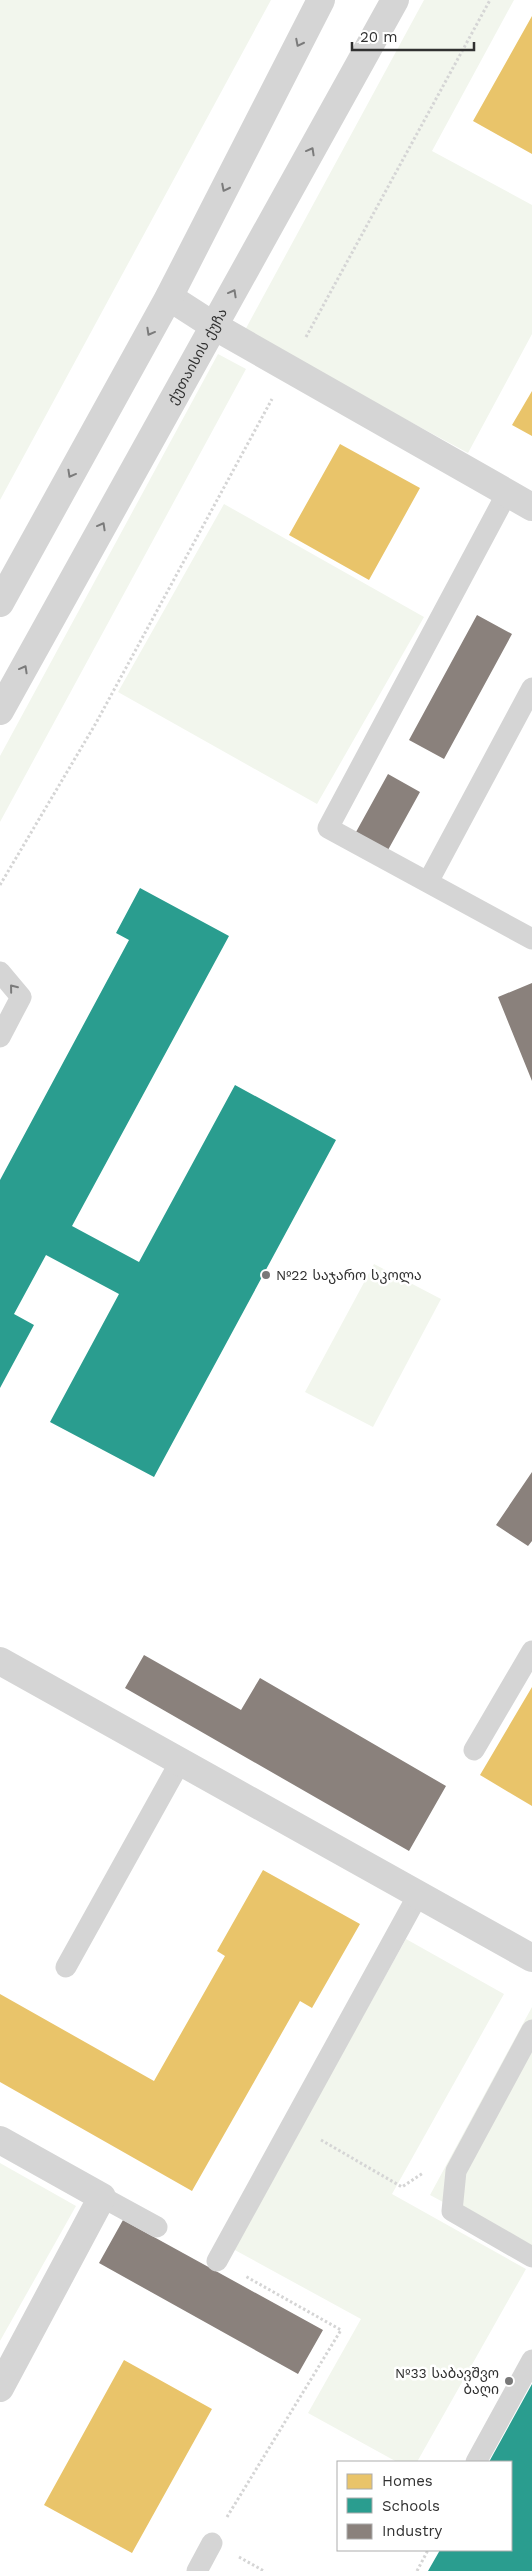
<svg xmlns="http://www.w3.org/2000/svg" width="532" height="2571" viewBox="0 0 532 2571" font-family="'Work Sans','Noto Sans Georgian',sans-serif">
  <rect width="100%" height="100%" fill="#fff"/>
  <!-- green -->
  <path fill="#f2f6ed" d="M0,0H271L0,500Z
    M424,0H514L432,151L532,205V334L468,453L244,332Z
    M218,354L246,369L0,822V756Z
    M224,504L424,617L317,804L118,692Z
    M374,1264L441,1299L373,1427L305,1392Z
    M406,1939L504,1994L392,2194L526,2269L417,2462H397L308,2413L361,2319L233,2249Z
    M532,2007V2250L430,2195Z
    M0,2163L76,2206L0,2341Z"/>
  <!-- homes -->
  <path fill="#e9c46a" d="M532,16V154L473,121Z
    M532,391V436L512,425Z
    M340,444L420,488L369,580L289,535Z
    M532,1687V1806L480,1775Z
    M263,1870L360,1924L312,2008L300,2001L192,2191L0,2082V1994L154,2081L225,1956L217,1951Z
    M124,2360L212,2409L132,2553L44,2505Z"/>
  <!-- schools -->
  <path fill="#2a9d8f" d="M140,888L229,936L72,1226L139,1262L235,1085L336,1140L154,1477L50,1422L119,1294L46,1255L14,1314L34,1325L0,1388V1180L129,940L116,933Z
    M532,2384V2571H428L440,2550H511V2462H489Z"/>
  <!-- industry -->
  <path fill="#8a817c" d="M477,615L512,634L444,759L409,740Z
    M388,774L420,792L388,850L356,832Z
    M532,983V1081L498,997Z
    M532,1472V1541L528,1546L496,1525Z
    M144,1655L241,1710L260,1678L446,1786L409,1851L125,1688Z
    M123,2220L323,2330L298,2374L99,2263Z"/>
  <g fill="none" stroke-linecap="round" stroke-linejoin="round">
    <!-- path -->
    <path stroke="#d5d5d5" stroke-width="3" stroke-dasharray="2.5 2.5" stroke-linecap="butt" d="M306,337L490,0
      M0,885L96,723L272,399
      M321,2140L402,2187L423,2173
      M227,2517L341,2330L245,2276
      M239,2557L264,2571
      M417,2571L428,2550"/>
    <!-- service -->
    <path stroke="#d5d5d5" stroke-width="21" d="M507,493L328,828L532,939
      M428,882L532,688
      M0,972L21,997L0,1037
      M474,1750L532,1651
      M66,1967L180,1762
      M532,2030L456,2171L452,2211L532,2257
      M102,2197L157,2227
      M217,2261L418,1895
      M476,2462L532,2360
      M197,2571L212,2543"/>
    <!-- minor -->
    <path stroke="#d5d5d5" stroke-width="28" d="M169,297L214,326L532,507
      M0,1661L532,1958
      M0,2140L102,2197L0,2388"/>
    <!-- tertiary -->
    <g stroke="#d5d5d5" stroke-width="28">
      <path d="M0,603L169,297L321,0"/>
      <path id="s1" d="M0,711L395,0"/>
    </g>
  </g>
  <!-- one-way arrows -->
  <defs><path id="oneway-chevron" d="M-2-3.5L2.5 0L-2 3.5" fill="none" stroke-width="1.6" stroke-linecap="round" stroke-linejoin="round" transform="scale(1.25)"/></defs>
  <g stroke="#7b7b7b">
    <use href="#oneway-chevron" transform="translate(299 43) rotate(117)"/>
    <use href="#oneway-chevron" transform="translate(311 151) rotate(-61)"/>
    <use href="#oneway-chevron" transform="translate(225 188) rotate(117)"/>
    <use href="#oneway-chevron" transform="translate(233 293) rotate(-61)"/>
    <use href="#oneway-chevron" transform="translate(150 332) rotate(119)"/>
    <use href="#oneway-chevron" transform="translate(71 474) rotate(119)"/>
    <use href="#oneway-chevron" transform="translate(102 526) rotate(-61)"/>
    <use href="#oneway-chevron" transform="translate(24 669) rotate(-61)"/>
    <use href="#oneway-chevron" transform="translate(13 988) rotate(-129)"/>
  </g>
  <!-- markers -->
  <g fill="#797979" stroke="#fff" stroke-width="2">
    <circle cx="266" cy="1275" r="5"/>
    <circle cx="509" cy="2381" r="5"/>
  </g>
  <g text-anchor="middle" dominant-baseline="central" stroke-width="5" stroke-linejoin="round" paint-order="stroke">
    <!-- street labels -->
    <g font-size="14" fill="#313131" stroke="#fff">
      <text stroke="none"><textPath href="#s1" startOffset="406">ქუთაისის ქუჩა</textPath></text>
    </g>
    <!-- poi labels -->
    <g font-size="14" fill="#313131" stroke="#fff" text-anchor="start">
      <text x="276" y="1275">№22 საჯარო სკოლა</text>
      <text x="499" y="2373" text-anchor="end">№33 საბავშვო<tspan x="499" dy="16">ბაღი</tspan></text>
    </g>
  </g>
  <!-- legend -->
  <rect x="337" y="2461" width="175" height="90" fill="#ffffff" stroke="#adadad"/>
  <rect x="347" y="2474" width="25" height="15" fill="#e9c46a" stroke="#adadad"/>
  <text x="382" y="2486" font-size="15" fill="#313131">Homes</text>
  <rect x="347" y="2498" width="25" height="15" fill="#2a9d8f" stroke="#adadad"/>
  <text x="382" y="2511" font-size="15" fill="#313131">Schools</text>
  <rect x="347" y="2524" width="25" height="15" fill="#8a817c" stroke="#adadad"/>
  <text x="382" y="2536" font-size="15" fill="#313131">Industry</text>
  <!-- scale -->
  <path d="M352 42v8h122v-8" fill="none" stroke="#313131" stroke-width="2.5"/>
  <text x="360" y="42" font-size="15" fill="#313131" stroke="#ffffff" stroke-width="4" paint-order="stroke">20 m</text>
</svg>
